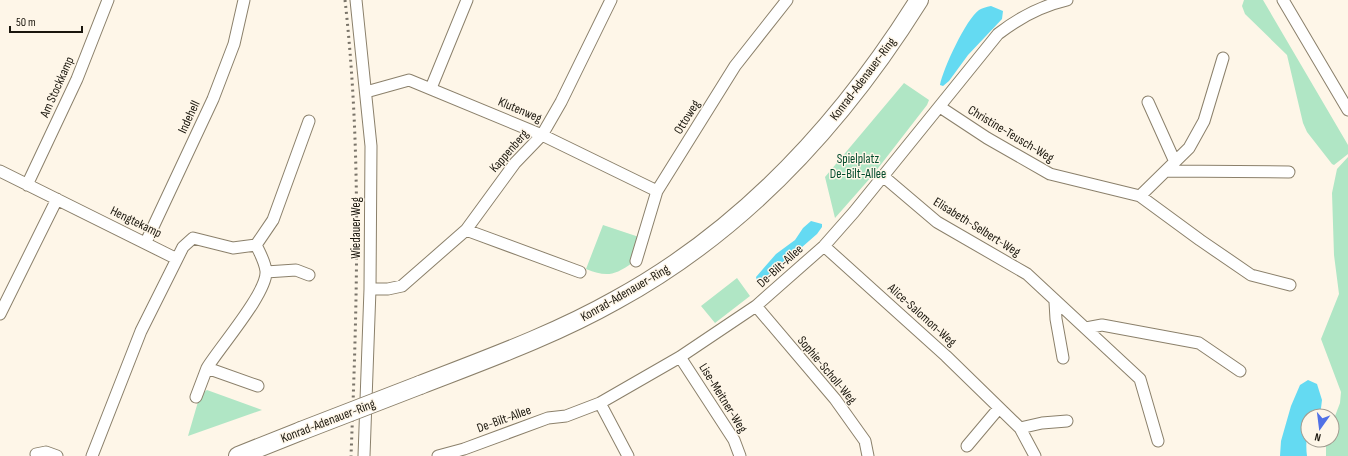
<svg xmlns="http://www.w3.org/2000/svg" width="1348" height="456" viewBox="0 0 1348 456" font-family="'Sofia Sans Condensed',sans-serif">
  <rect width="100%" height="100%" fill="#fef6e8"/>
  <!-- green -->
  <path fill="#b0e6c5" d="M1244,0H1263L1348,145V154L1334,165L1332,164L1307,132L1303,123L1287,55L1245,14L1242,6Z
    M904,83L929,100L927,105L872,176L835,218L825,177Z
    M1348,157V456H1326V440H1332V424L1340,403L1341,392L1321,339L1339,294L1334,255L1332,193L1337,169Z
    M603,225L639,237L632,263C614,276 606,277 586,269Z
    M737,278L750,296L715,323L701,306Z
    M207,390L262,410L188,436L200,395Z"/>
  <!-- water -->
  <path fill="#64daf2" d="M991,6L1003,11L1002,19L968,55L949,81L943,86L940,85C943,69 966,19 979,10C982,8 986,7 991,6Z
    M811,221L822,224V227L817,234L761,283L757,281L756,277L776,254L795,240L803,228Z
    M1308,380L1317,384L1322,400L1320,416H1308C1308,429 1305,443 1307,456H1280L1281,441L1291,406L1300,385Z"/>
  <g fill="none" stroke-linecap="round" stroke-linejoin="round">
    <!-- minor casing -->
    <g stroke="#8b806b" stroke-width="13">
      <path id="minor" d="M356,0L371,146L370,289L364,456
        M1283,0L1348,110
        M431,88L467,0
        M366,92L409,80L542,135L657,191
        M1148,102L1175,162
        M940,107L987,138L1050,174L1140,196L1200,240L1251,275L1290,285
        M0,171L177,259L183,247L193,238L233,248L256,245L273,220L309,121
        M1166,171L1289,172
        M884,177L937,222L1027,274L1140,379L1158,441
        M27,185L77,79L108,0
        M1140,196L1189,148L1204,121L1223,58
        M466,230L580,272
        M146,242L213,99L234,44L244,0
        M256,245C260,253 265,262 266,271C268,292 219,348 207,368L258,386
        M824,246L946,356L1020,428L1035,456
        M636,261L657,191L735,66L787,0
        M266,272L296,270L309,275
        M370,289H388L402,286L466,230L515,163L542,135L561,102L611,0
        M1055,302L1056,319L1063,358
        M756,306L835,399L865,441L868,456
        M0,314L57,199
        M1086,328L1102,325L1199,343L1240,371
        M680,357L734,440L740,456
        M196,397L207,368
        M600,403L628,456
        M1020,428L1042,423L1067,421
        M967,446L999,408
        M36,454L46,452L57,456
        M92,456L141,331L177,259
        M438,456L464,449L548,418L566,416L600,403L680,357L756,306L824,246L854,212L998,34C1020,17 1041,6 1067,0"/>
    </g>
    <!-- primary casing -->
    <g stroke="#8b806b" stroke-width="20">
      <path id="primary" d="M420,385C487,359 554,335 616,300C744,230 842,123 919,0
        M238,456L301,431"/>
    </g>
    <!-- minor -->
    <use href="#minor" stroke="#fff" stroke-width="11"/>
    <!-- primary -->
    <use href="#primary" stroke="#fff" stroke-width="18"/>
    <!-- rail -->
    <path stroke="#797368" stroke-width="3" stroke-dasharray="2 4" stroke-linecap="butt" d="M345,0C362,152 357,304 351,456"/>
    <!-- primary-bridge casing -->
    <g stroke="#8b806b" stroke-width="20" stroke-linecap="butt">
      <path id="primary-bridge" d="M301,431L420,385"/>
    </g>
    <!-- primary-bridge -->
    <use href="#primary-bridge" stroke="#fff" stroke-width="18"/>
  </g>
  <g text-anchor="middle" dominant-baseline="central" stroke-width="3" stroke-linejoin="round" paint-order="stroke">
    <!-- street labels -->
    <g font-size="13" fill="#1a160d" stroke="#fef6e8">
      <text transform="translate(863 79) rotate(-53)">Konrad-Adenauer-Ring</text>
      <text transform="translate(57 87) rotate(-66)">Am Stockkamp</text>
      <text transform="translate(520 110) rotate(23)">Klutenweg</text>
      <text transform="translate(189 117) rotate(-65)">Indehell</text>
      <text transform="translate(687 117) rotate(-58)">Ottoweg</text>
      <text transform="translate(1011 134) rotate(31)">Christine-Teusch-Weg</text>
      <text transform="translate(509 151) rotate(-49)">Kappenberg</text>
      <text transform="translate(136 222) rotate(26)">Hengtekamp</text>
      <text transform="translate(977 227) rotate(32)">Elisabeth-Selbert-Weg</text>
      <text transform="translate(356 228) rotate(-90)">Wiedauer Weg</text>
      <text transform="translate(780 266) rotate(-42)">De-Bilt-Allee</text>
      <text transform="translate(625 293) rotate(-30)">Konrad-Adenauer-Ring</text>
      <text transform="translate(922 315) rotate(42)">Alice-Salomon-Weg</text>
      <text transform="translate(827 370) rotate(50)">Sophie-Scholl-Weg</text>
      <text transform="translate(723 398) rotate(58)">Lise-Meitner-Weg</text>
      <text transform="translate(504 419) rotate(-20)">De-Bilt-Allee</text>
      <text transform="translate(328 421) rotate(-21)">Konrad-Adenauer-Ring</text>
    </g>
    <!-- park labels -->
    <g font-size="13" fill="#024b2c" stroke="#fef6e8">
      <text x="858" y="159">Spielplatz<tspan x="858" dy="15">De-Bilt-Allee</tspan></text>
    </g>
  </g>
  <!-- north arrow -->
  <g transform="translate(1320 428) rotate(194)"><circle r="19" fill="#fef6e8" stroke="#a39c90"/>
  <path d="M0-3L7 15L0 10L-7 15Z" fill="#5171e6"/>
  <text y="-6" font-size="11" font-weight="bold" text-anchor="middle" fill="#1a160d">N</text>
  </g>
  <!-- scale -->
  <path d="M10 26v6h72v-6" fill="none" stroke="#1a160d" stroke-width="2"/>
  <text x="16" y="26" font-size="12" fill="#1a160d" stroke="#fef6e8" stroke-width="3" paint-order="stroke">50 m</text>
</svg>
